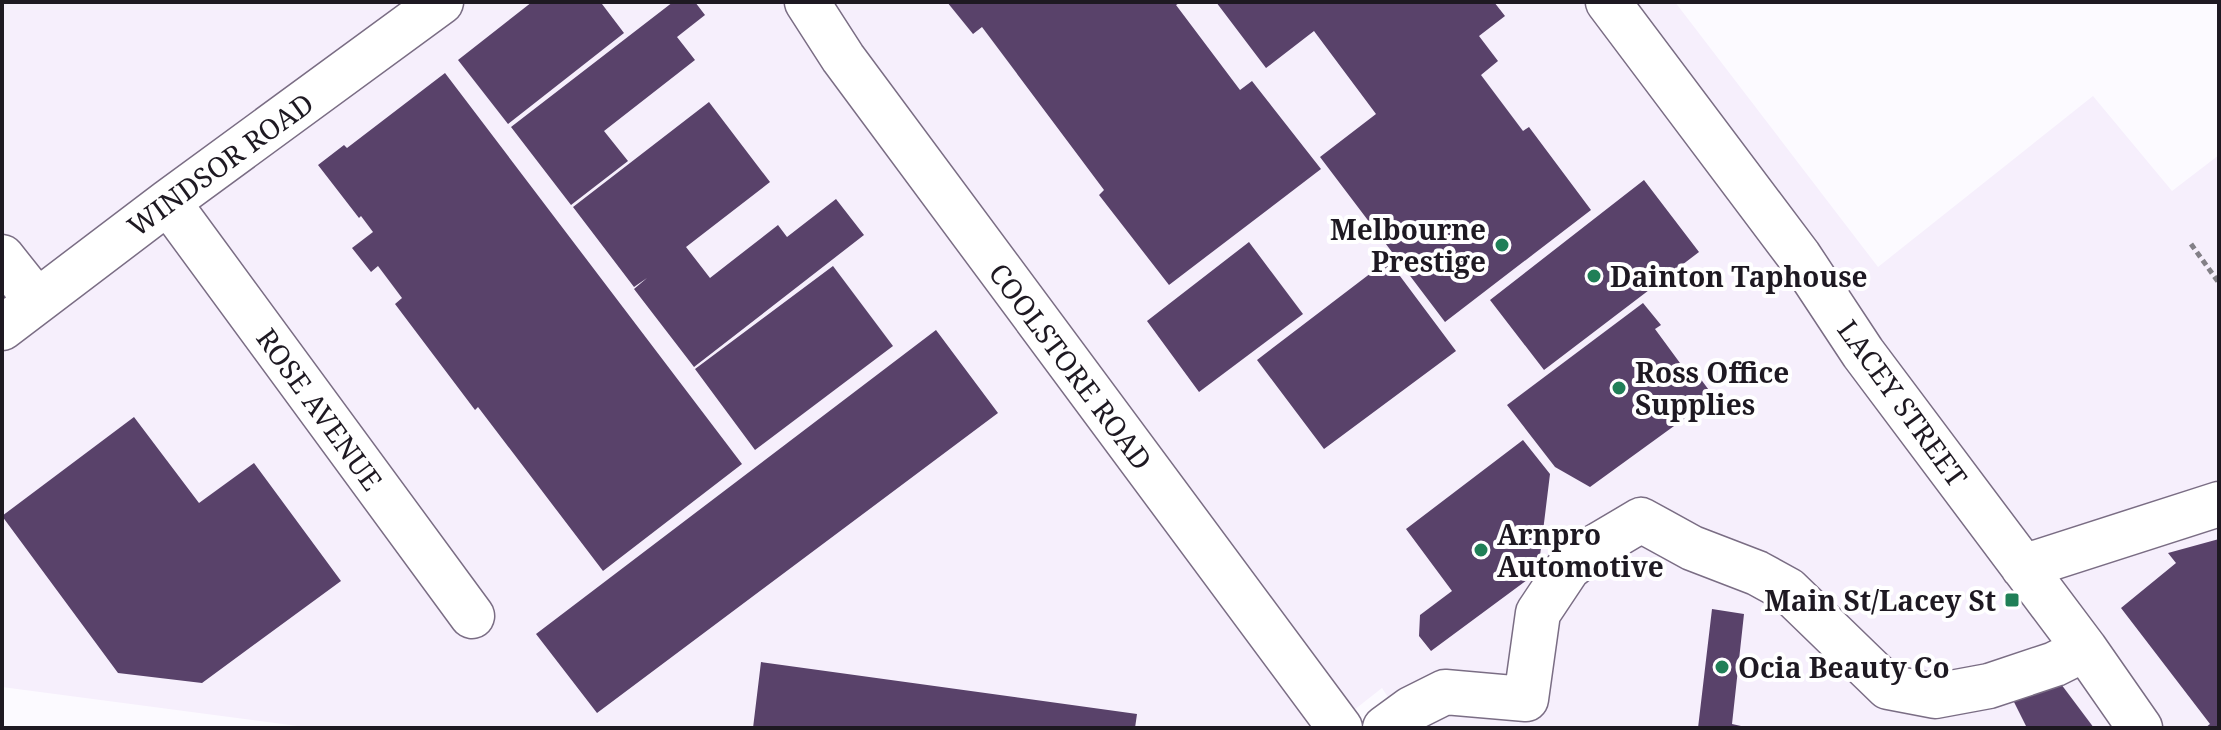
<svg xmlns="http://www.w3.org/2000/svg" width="2221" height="730" viewBox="0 0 2221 730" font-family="'Noto Serif',serif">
  <rect width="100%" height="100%" fill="#fcfaff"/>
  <!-- built -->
  <path fill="#f6effc" d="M2,2H1675L1878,267L2093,96L2172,191L2219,155V728H1408L1382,688L1331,728H313L2,687Z"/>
  <!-- building -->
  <path fill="#59426a" d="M532,2H605L602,4L624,33L508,124L458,60Z
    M673,2H695L705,15L677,37L695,60L604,131L628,161L571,205L511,127Z
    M947,2H1181L1176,5L1240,90L1252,81L1321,169L1169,285L1099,195L1104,190L982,27L973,34Z
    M1216,2H1494L1505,16L1479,36L1498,61L1481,75L1523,131L1529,127L1591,210L1445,322L1320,157L1376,114L1314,31L1266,68Z
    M445,73L742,464L603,571L478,407L475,410L395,304L402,298L378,266L371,272L352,248L373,232L361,216L359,218L318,165L344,145L347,148Z
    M709,102L770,182L686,247L710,278L778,225L787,237L836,199L864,235L694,367L634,289L647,278L634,287L573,207Z
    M1644,180L1699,252L1544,370L1490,300Z
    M1249,242L1303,314L1199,392L1147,321Z
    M1388,260L1456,351L1324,449L1257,360Z
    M833,266L893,346L755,450L695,369Z
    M1643,303L1661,325L1655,329L1691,378L1697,374L1714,397L1590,487L1555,467L1507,405Z
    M936,330L998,413L597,713L536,634Z
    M134,417L199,503L254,463L341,581L202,683L118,673L2,516Z
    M1523,440L1550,474L1538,572L1431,651L1419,636L1420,615L1452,591L1406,529Z
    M2219,539V728H2205L2210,724L2121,608L2176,563L2168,553Z
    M1712,609L1744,614L1732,724L1750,728H1698Z
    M761,662L1137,714L1135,728H753Z
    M2061,684L2094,728H2027L2013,700Z"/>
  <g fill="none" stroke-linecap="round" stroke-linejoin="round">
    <!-- minor casing -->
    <g stroke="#7a6d84" stroke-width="47">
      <path id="minor" d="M807,2L843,58L1340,728
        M1608,2L1799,256L1863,353L2085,649L2140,728
        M168,202L472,616
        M2,257L37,301
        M2,328L168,202L441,2
        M2023,567L2219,504
        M1385,728L1411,709L1445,692L1526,699L1538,613L1568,568L1592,549L1641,520L1692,548L1757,573L1788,590L1888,687L1935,696L1989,686L2055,664L2085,649"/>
    </g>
    <!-- path -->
    <path stroke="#838087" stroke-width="5" stroke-dasharray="6 4" stroke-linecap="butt" d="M2191,244L2219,283"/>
    <!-- minor -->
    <use href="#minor" stroke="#fff" stroke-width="44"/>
  </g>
  <!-- markers -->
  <g fill="#207f57" stroke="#fff" stroke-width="3">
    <circle cx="1502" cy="245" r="8"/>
    <circle cx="1594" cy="276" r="8"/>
    <circle cx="1619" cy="388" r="8"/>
    <circle cx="1481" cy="550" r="8"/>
    <rect x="2004" y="592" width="16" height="16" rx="4"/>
    <circle cx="1722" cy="667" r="8"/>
  </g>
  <g text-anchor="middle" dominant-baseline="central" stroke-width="8" stroke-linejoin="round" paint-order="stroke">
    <!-- street labels -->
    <g font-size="28" fill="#1e1922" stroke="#fff">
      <text transform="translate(220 164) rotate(-36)">WINDSOR ROAD</text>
      <text transform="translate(1071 366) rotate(53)">COOLSTORE ROAD</text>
      <text transform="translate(1903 403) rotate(54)">LACEY STREET</text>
      <text transform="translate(320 409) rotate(54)">ROSE AVENUE</text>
    </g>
    <!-- poi labels -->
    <g font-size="28" font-weight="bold" fill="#1e1922" stroke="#fff" text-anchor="start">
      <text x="1486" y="229" text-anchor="end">Melbourne<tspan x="1486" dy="32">Prestige</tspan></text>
      <text x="1610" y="276">Dainton Taphouse</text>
      <text x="1635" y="372">Ross Office<tspan x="1635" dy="32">Supplies</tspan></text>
      <text x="1497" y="534">Arnpro<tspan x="1497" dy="32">Automotive</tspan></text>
      <text x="1996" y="600" text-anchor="end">Main St/Lacey St</text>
      <text x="1738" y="667">Ocia Beauty Co</text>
    </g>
  </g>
  <!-- border -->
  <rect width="2221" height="730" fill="none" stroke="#1e1922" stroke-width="8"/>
</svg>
